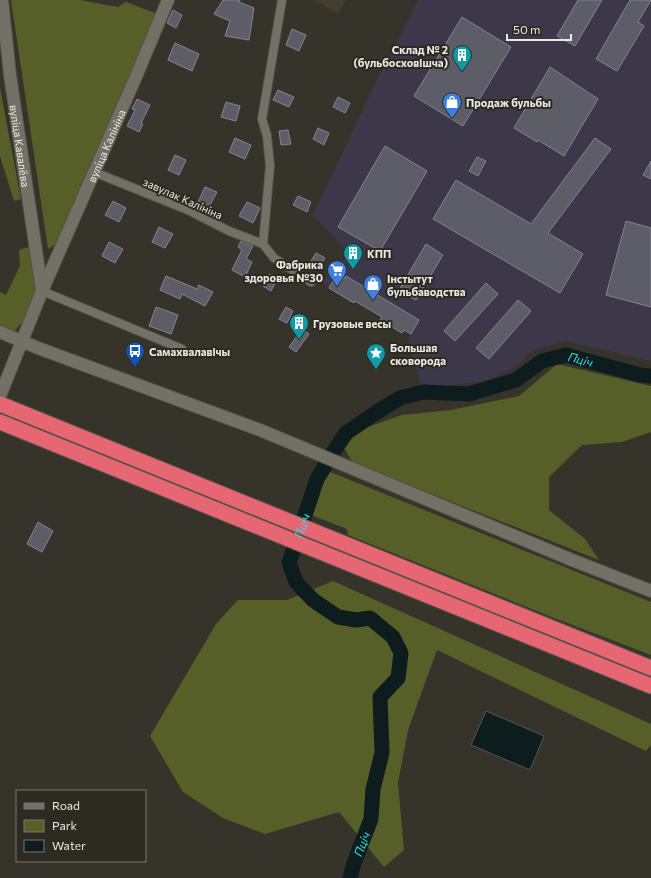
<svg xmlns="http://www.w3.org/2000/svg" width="651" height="878" viewBox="0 0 651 878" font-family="Commissioner,sans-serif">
  <rect width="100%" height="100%" fill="#36342a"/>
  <!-- industrial -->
  <path fill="#3c384a" d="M418,0H651V361L565,341L532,351L516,366L489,380L422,389L408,339L411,333L404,330L402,333L380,320L381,317L356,301L354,303L321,282L349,254L313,215L372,90Z"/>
  <!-- built -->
  <path fill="#423e30" d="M314,0H346L338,14Z"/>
  <!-- green -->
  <path fill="#565f28" d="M11,0H80L118,7L126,2L158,14L56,244L48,249Z
    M0,88L21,199L14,201L0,156Z
    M29,247L37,304L14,332L0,325V292L6,295L20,266L19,250Z
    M557,364L651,386V432L622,442L582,445L549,477V510L585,539L599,560L353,463L344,448L359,430L402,415L451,410L519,396Z
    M328,471L651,602V655L549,616L348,535L347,529L311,515L321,481Z
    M333,581L651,724V745L646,751L437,650L408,730L398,783L404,850L384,867L339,812L265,834L223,818L183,792L150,736L216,624L238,600H287Z"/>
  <!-- water -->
  <path fill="#0d1d1d" stroke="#505a58" d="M486,711L544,736L530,770L471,745Z"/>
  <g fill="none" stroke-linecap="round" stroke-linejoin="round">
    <!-- river -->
    <path stroke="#0d1d1d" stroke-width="15" id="s1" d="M350,878L354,863L371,819L373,789L382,753L380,697L398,678L401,653L393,637L370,618L356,620L338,617L313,600L296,582L289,563L317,479L334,451L346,433L377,412L400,398L423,392L469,394L516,380L542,361L566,355L640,375L651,376"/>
  </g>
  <!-- building -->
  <path fill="#5d5d67" stroke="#84848f" d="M223,0H240L239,2L254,8L249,40L225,36L230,21L214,14Z
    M578,0H602L575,46L557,36Z
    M630,0H651L638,22L644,26L617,71L596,59Z
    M173,10L182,15L176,28L167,23Z
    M462,17L511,47L463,126L414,96Z
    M292,29L306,35L299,51L286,45Z
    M175,43L199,54L192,71L168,60Z
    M550,67L598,99L564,156L538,140L537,142L514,128Z
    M278,90L294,97L289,107L273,100Z
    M338,97L350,103L345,113L333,107Z
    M137,99L150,105L141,123L143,124L139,132L127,126L135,110L132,109Z
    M226,102L240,106L236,121L221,117Z
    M318,128L329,133L324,145L313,139Z
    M288,130L291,144L281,145L279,131Z
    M235,138L251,145L245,159L229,152Z
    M595,138L611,149L548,233L583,254L560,293L433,219L456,180L531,224Z
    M385,146L427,171L380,251L338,227Z
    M175,155L186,160L179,175L168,170Z
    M477,157L486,161L478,176L469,171Z
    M651,161V179L643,175Z
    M205,187L217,192L209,207L198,202Z
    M298,196L311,202L307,212L293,205Z
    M113,201L126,208L119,222L105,215Z
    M247,202L260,208L253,223L239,216Z
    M626,221L651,228V307L606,295Z
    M159,227L173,234L165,248L152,242Z
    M241,241L253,246L246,259L252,262L245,277L232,270L242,250L238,247Z
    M109,242L123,249L115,263L102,256Z
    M426,244L443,255L416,300L399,290Z
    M316,253L325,258L320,266L311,261Z
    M269,274L277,279L271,291L263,286Z
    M337,275L344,279L346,276L419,320L411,334L404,330L402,333L380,320L382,317L355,301L354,303L329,288Z
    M166,276L197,289L199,285L213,292L205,306L182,294L180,299L160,290Z
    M486,283L498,294L455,341L444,331Z
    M518,300L531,311L489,359L476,348Z
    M156,307L178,315L171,334L149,326Z
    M286,307L293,311L287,323L279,319Z
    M302,329L309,334L296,352L289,347Z
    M38,522L53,531L42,552L27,544Z"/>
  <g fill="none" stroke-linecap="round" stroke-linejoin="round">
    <!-- street casing -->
    <g stroke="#535149" stroke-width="10">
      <path id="street" d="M94,172L188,210L229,231L263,244
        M263,244L270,166L267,136L262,119L282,0
        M263,244L274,258L311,282
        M42,291L182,349"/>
    </g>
    <!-- secondary casing -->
    <g stroke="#535149" stroke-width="14">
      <g id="secondary">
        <path id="s2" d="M2,0L10,75L42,291"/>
        <path d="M0,332L38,348L260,430L572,560L651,591"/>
        <path id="s3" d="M0,396L42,291L135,79L168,0"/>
      </g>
    </g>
    <!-- highway casing -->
    <g stroke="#535149" stroke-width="17">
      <path id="highway" d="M0,404L651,668
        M0,422L651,686"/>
    </g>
    <!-- street -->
    <use href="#street" stroke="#737066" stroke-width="8"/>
    <!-- secondary -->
    <use href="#secondary" stroke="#737066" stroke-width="12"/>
    <!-- highway -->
    <use href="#highway" stroke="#e66671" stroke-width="15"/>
  </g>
  <!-- icons -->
  <defs>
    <g id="building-pin" transform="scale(1)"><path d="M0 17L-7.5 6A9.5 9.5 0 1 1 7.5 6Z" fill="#0f9aa8" stroke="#2c2a21"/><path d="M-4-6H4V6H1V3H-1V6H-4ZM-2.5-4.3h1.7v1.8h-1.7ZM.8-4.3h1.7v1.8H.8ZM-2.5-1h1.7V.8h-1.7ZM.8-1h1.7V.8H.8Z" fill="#fff"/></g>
    <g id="shop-pin" transform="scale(1)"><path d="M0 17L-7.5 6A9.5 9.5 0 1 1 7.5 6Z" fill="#3f7fe0" stroke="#2c2a21"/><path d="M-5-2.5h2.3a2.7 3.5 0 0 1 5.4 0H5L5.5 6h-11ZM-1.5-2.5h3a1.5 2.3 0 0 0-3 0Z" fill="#fff"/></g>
    <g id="supermarket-pin" transform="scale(1)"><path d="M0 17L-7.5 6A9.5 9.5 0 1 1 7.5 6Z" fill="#3f7fe0" stroke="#2c2a21"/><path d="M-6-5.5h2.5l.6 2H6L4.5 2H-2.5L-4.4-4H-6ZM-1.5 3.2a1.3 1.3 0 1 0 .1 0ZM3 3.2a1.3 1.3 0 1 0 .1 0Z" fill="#fff"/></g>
    <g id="bus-pin" transform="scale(1)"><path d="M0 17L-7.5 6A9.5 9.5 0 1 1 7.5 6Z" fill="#1a4fb4" stroke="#2c2a21"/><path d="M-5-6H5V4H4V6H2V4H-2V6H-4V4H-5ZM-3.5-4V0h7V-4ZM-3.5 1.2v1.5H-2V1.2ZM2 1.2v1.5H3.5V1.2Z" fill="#fff"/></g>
    <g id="sight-pin" transform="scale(1)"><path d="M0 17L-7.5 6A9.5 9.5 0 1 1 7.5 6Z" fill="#0f9aa8" stroke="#2c2a21"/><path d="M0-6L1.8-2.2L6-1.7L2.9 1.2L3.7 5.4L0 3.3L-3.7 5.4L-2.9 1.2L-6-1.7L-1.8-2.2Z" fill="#fff"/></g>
  </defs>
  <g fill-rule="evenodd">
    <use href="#building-pin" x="462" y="55"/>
    <use href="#shop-pin" x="452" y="102"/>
    <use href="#building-pin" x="353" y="253"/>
    <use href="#supermarket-pin" x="337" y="270"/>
    <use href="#shop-pin" x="373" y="284"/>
    <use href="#building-pin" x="299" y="323"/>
    <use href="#bus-pin" x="135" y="351"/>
    <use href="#sight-pin" x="376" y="353"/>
  </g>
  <g text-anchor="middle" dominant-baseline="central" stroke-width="4" stroke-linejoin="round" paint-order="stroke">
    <!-- poi labels -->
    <g font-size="11" font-weight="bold" fill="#ebe9e3" stroke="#2c2a21" text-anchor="start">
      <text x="448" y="49" text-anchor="end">Склад № 2<tspan x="448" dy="13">(бульбосховішча)</tspan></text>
      <text x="466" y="102">Продаж бульбы</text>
      <text x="367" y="253">КПП</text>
      <text x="323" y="264" text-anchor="end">Фабрика<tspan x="323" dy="13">здоровья №30</tspan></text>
      <text x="387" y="278">Інстытут<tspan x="387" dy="13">бульбаводства</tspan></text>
      <text x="313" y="323">Грузовые весы</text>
      <text x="390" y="347">Большая<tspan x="390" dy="13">сковорода</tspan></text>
      <text x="149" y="351">Самахвалавічы</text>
    </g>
    <!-- street labels -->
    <g font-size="11" fill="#ebe9e3" stroke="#2c2a21">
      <text stroke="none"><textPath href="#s2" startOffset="147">вуліца Кавалёва</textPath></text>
      <text stroke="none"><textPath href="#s3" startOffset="272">вуліца Калініна</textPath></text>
      <text transform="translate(183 198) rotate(24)">завулак Калініна</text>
    </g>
    <!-- water labels -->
    <g font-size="12" font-style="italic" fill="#28dee8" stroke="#2c2a21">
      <text stroke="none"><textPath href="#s1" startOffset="791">Пціч</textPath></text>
      <text stroke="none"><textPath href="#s1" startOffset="432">Пціч</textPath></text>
      <text stroke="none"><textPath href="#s1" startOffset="36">Пціч</textPath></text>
    </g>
  </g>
  <!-- legend -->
  <rect x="16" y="790" width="130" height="72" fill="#2c2a21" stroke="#78766f"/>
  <rect x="24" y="803" width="20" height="6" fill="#737066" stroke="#78766f"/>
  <text x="52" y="810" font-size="12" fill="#ebe9e3">Road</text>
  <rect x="24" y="820" width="20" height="12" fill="#565f28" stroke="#78766f"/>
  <text x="52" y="830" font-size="12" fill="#ebe9e3">Park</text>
  <rect x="24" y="840" width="20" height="12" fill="#0d1d1d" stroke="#78766f"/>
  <text x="52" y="850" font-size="12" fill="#ebe9e3">Water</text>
  <!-- scale -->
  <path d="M507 34v6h64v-6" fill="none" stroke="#ebe9e3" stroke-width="2"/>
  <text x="513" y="34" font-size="12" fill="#ebe9e3" stroke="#2c2a21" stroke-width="3" paint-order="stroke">50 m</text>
</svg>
